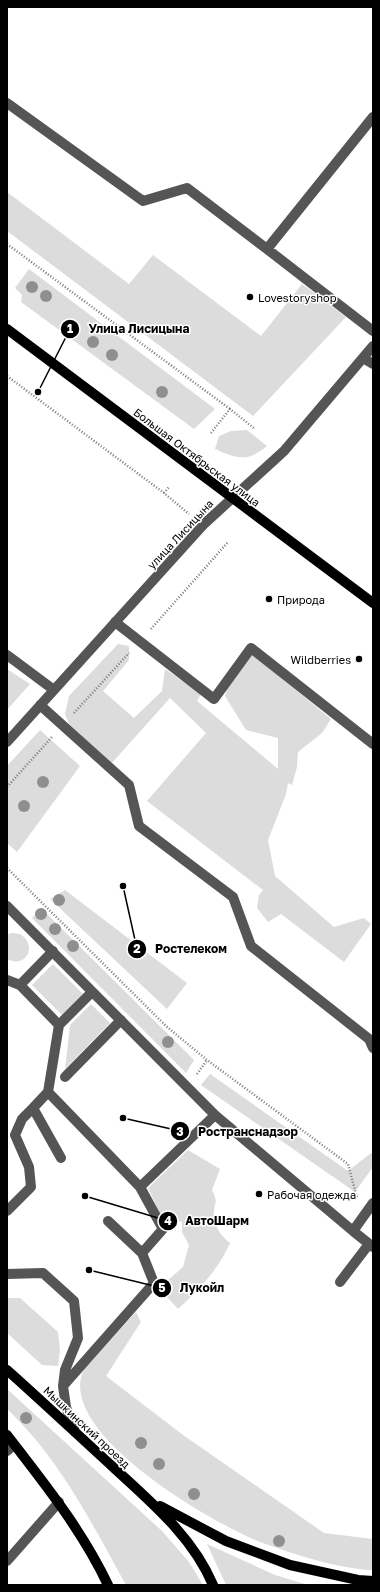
<svg xmlns="http://www.w3.org/2000/svg" width="380" height="1592" viewBox="0 0 380 1592" font-family="'Golos Text',sans-serif">
  <rect width="100%" height="100%" fill="#fff"/>
  <!-- green -->
  <path fill="#dcdcdc" d="M7,192L129,284L153,255L261,336L302,284L346,317L253,416L7,231Z
    M29,269L215,409L194,429L21,302L22,295L15,288Z
    M247,430L267,446C248,462 237,459 215,449L219,436L231,431Z
    M118,644L129,646V660L103,691L134,718L162,691L165,669L201,694L197,701L278,769V738L246,730L225,696L228,685L252,654L331,719L322,733L298,752L297,767L292,785L288,783L286,794L268,840L275,876L334,927L364,918L371,924L344,962L281,914L268,922L257,908L259,895L263,890L147,801L206,733L170,698L111,764L69,724L65,714L69,696Z
    M7,669L30,684L7,710Z
    M40,730L80,766L17,852L7,843V766Z
    M65,890L187,983L167,1009L50,899Z
    M41,908L194,1060L186,1073L32,918Z
    M11,933L20,934C39,946 25,969 7,959V935Z
    M53,964L83,994L62,1015L32,985Z
    M91,1004L110,1023L65,1069L70,1025Z
    M210,1074L348,1171L371,1153L373,1155V1167L355,1192L201,1085Z
    M188,1150L220,1169L212,1190C219,1204 214,1201 214,1214C214,1226 221,1236 230,1243C218,1270 199,1290 178,1309L159,1288L183,1267L189,1245L182,1232V1222L162,1217L148,1188Z
    M7,1298H20L58,1332L60,1350L58,1366L42,1365L7,1333Z
    M136,1312L141,1322L106,1376L183,1435L324,1533L373,1539V1570C339,1569 285,1552 253,1539C207,1519 62,1435 82,1374C83,1369 90,1364 93,1360C107,1344 121,1328 136,1312Z
    M7,1389L162,1531L189,1562L203,1585H126C91,1522 60,1459 7,1409Z
    M207,1544L275,1575L308,1585H226Z"/>
  <g fill="none" stroke-linecap="round" stroke-linejoin="round">
    <!-- path -->
    <path stroke="#777" stroke-width="2.5" stroke-dasharray="1 2" stroke-linecap="butt" d="M7,244L230,409
      M7,376L164,493L189,514
      M211,433L230,409L255,429
      M164,493L169,487
      M151,629L228,542
      M74,713L129,653
      M7,787L52,737
      M7,868L166,1026L207,1060L348,1164L357,1198
      M197,1074L207,1060"/>
    <!-- minor -->
    <path stroke="#555" stroke-width="10" d="M7,103L143,201L187,188L267,249L373,117
      M267,249L373,331
      M363,358L373,364
      M115,622L214,699L251,648L373,744
      M7,655L54,690
      M40,705L129,785L139,826L233,897L251,946L369,1039L373,1048
      M7,742L204,524L284,451L373,346
      M7,906L215,1115L353,1231L373,1203
      M53,951L20,985L59,1025L48,1092L140,1187L163,1229L142,1253L108,1221
      M7,980L20,985
      M59,1025L92,992
      M65,1077L121,1020
      M48,1092L33,1108L61,1158
      M140,1187L215,1115
      M7,1211L31,1187L29,1167L15,1135L22,1119L33,1108
      M353,1231L373,1247
      M7,1274L43,1273L74,1301L78,1338L65,1370L63,1386L66,1407L75,1432
      M340,1282L369,1244
      M63,1386L154,1283L142,1253
      M7,1451L14,1445
      M7,1561L59,1502"/>
    <!-- major -->
    <path stroke="#000" stroke-width="10" d="M7,329L373,603
      M7,1370C43,1402 78,1435 113,1467C151,1502 193,1537 213,1585
      M7,1435C44,1483 82,1530 108,1585
      M160,1506L226,1541L290,1565L358,1580L373,1581"/>
  </g>
  <!-- trees -->
  <g fill="#8f8f8f">
    <circle cx="32" cy="287" r="6"/>
    <circle cx="46" cy="296" r="6"/>
    <circle cx="93" cy="342" r="6"/>
    <circle cx="112" cy="355" r="6"/>
    <circle cx="162" cy="392" r="6"/>
    <circle cx="43" cy="782" r="6"/>
    <circle cx="24" cy="806" r="6"/>
    <circle cx="59" cy="900" r="6"/>
    <circle cx="41" cy="914" r="6"/>
    <circle cx="55" cy="929" r="6"/>
    <circle cx="73" cy="946" r="6"/>
    <circle cx="168" cy="1042" r="6"/>
    <circle cx="26" cy="1418" r="6"/>
    <circle cx="141" cy="1443" r="6"/>
    <circle cx="159" cy="1464" r="6"/>
    <circle cx="194" cy="1494" r="6"/>
    <circle cx="279" cy="1541" r="6"/>
  </g>
  <!-- markers -->
  <g fill="#000" stroke="#fff" stroke-width="1.5">
    <circle cx="250" cy="297" r="4"/>
    <circle cx="269" cy="599" r="4"/>
    <circle cx="359" cy="659" r="4"/>
    <circle cx="259" cy="1194" r="4"/>
  </g>
  <g text-anchor="middle" dominant-baseline="central" stroke-width="3" stroke-linejoin="round" paint-order="stroke">
    <!-- poi labels -->
    <g font-size="11" fill="#000" stroke="#fff" text-anchor="start">
      <text x="258" y="297">Lovestoryshop</text>
      <text x="277" y="599">Природа</text>
      <text x="351" y="659" text-anchor="end">Wildberries</text>
      <text x="267" y="1194">Рабочая одежда</text>
    </g>
    <!-- street labels -->
    <g font-size="11" fill="#000" stroke="#fff">
      <text transform="translate(197 457) rotate(37)">Большая Октябрьская улица</text>
      <text transform="translate(180 534) rotate(-47)">улица Лисицына</text>
      <text transform="translate(87 1427) rotate(43)">Мышкинский проезд</text>
    </g>
  </g>
  <!-- callouts -->
  <path fill="none" stroke="#000" stroke-width="1.5" d="M38 392L70 329M123 886L137 949M123 1118L180 1131M85 1196L168 1221M89 1270L162 1288"/>
  <g fill="#000" stroke="#fff" stroke-width="1.5">
    <circle cx="38" cy="392" r="4"/>
    <circle cx="123" cy="886" r="4"/>
    <circle cx="123" cy="1118" r="4"/>
    <circle cx="85" cy="1196" r="4"/>
    <circle cx="89" cy="1270" r="4"/>
    <circle cx="70" cy="329" r="10"/>
    <circle cx="137" cy="949" r="10"/>
    <circle cx="180" cy="1131" r="10"/>
    <circle cx="168" cy="1221" r="10"/>
    <circle cx="162" cy="1288" r="10"/>
  </g>
  <g font-size="12" text-anchor="middle" font-weight="bold" fill="#fff">
    <text x="70" y="333">1</text>
    <text x="137" y="953">2</text>
    <text x="180" y="1136">3</text>
    <text x="168" y="1225">4</text>
    <text x="162" y="1292">5</text>
  </g>
  <g font-size="12" text-anchor="middle" font-weight="bold" fill="#000" stroke="#fff" stroke-width="3" stroke-linejoin="round" paint-order="stroke">
    <text x="139" y="333">Улица Лисицына</text>
    <text x="191" y="953">Ростелеком</text>
    <text x="248" y="1136">Ространснадзор</text>
    <text x="217" y="1225">АвтоШарм</text>
    <text x="202" y="1292">Лукойл</text>
  </g>
  <!-- border -->
  <rect width="380" height="1592" fill="none" stroke="#000000" stroke-width="16"/>
</svg>
